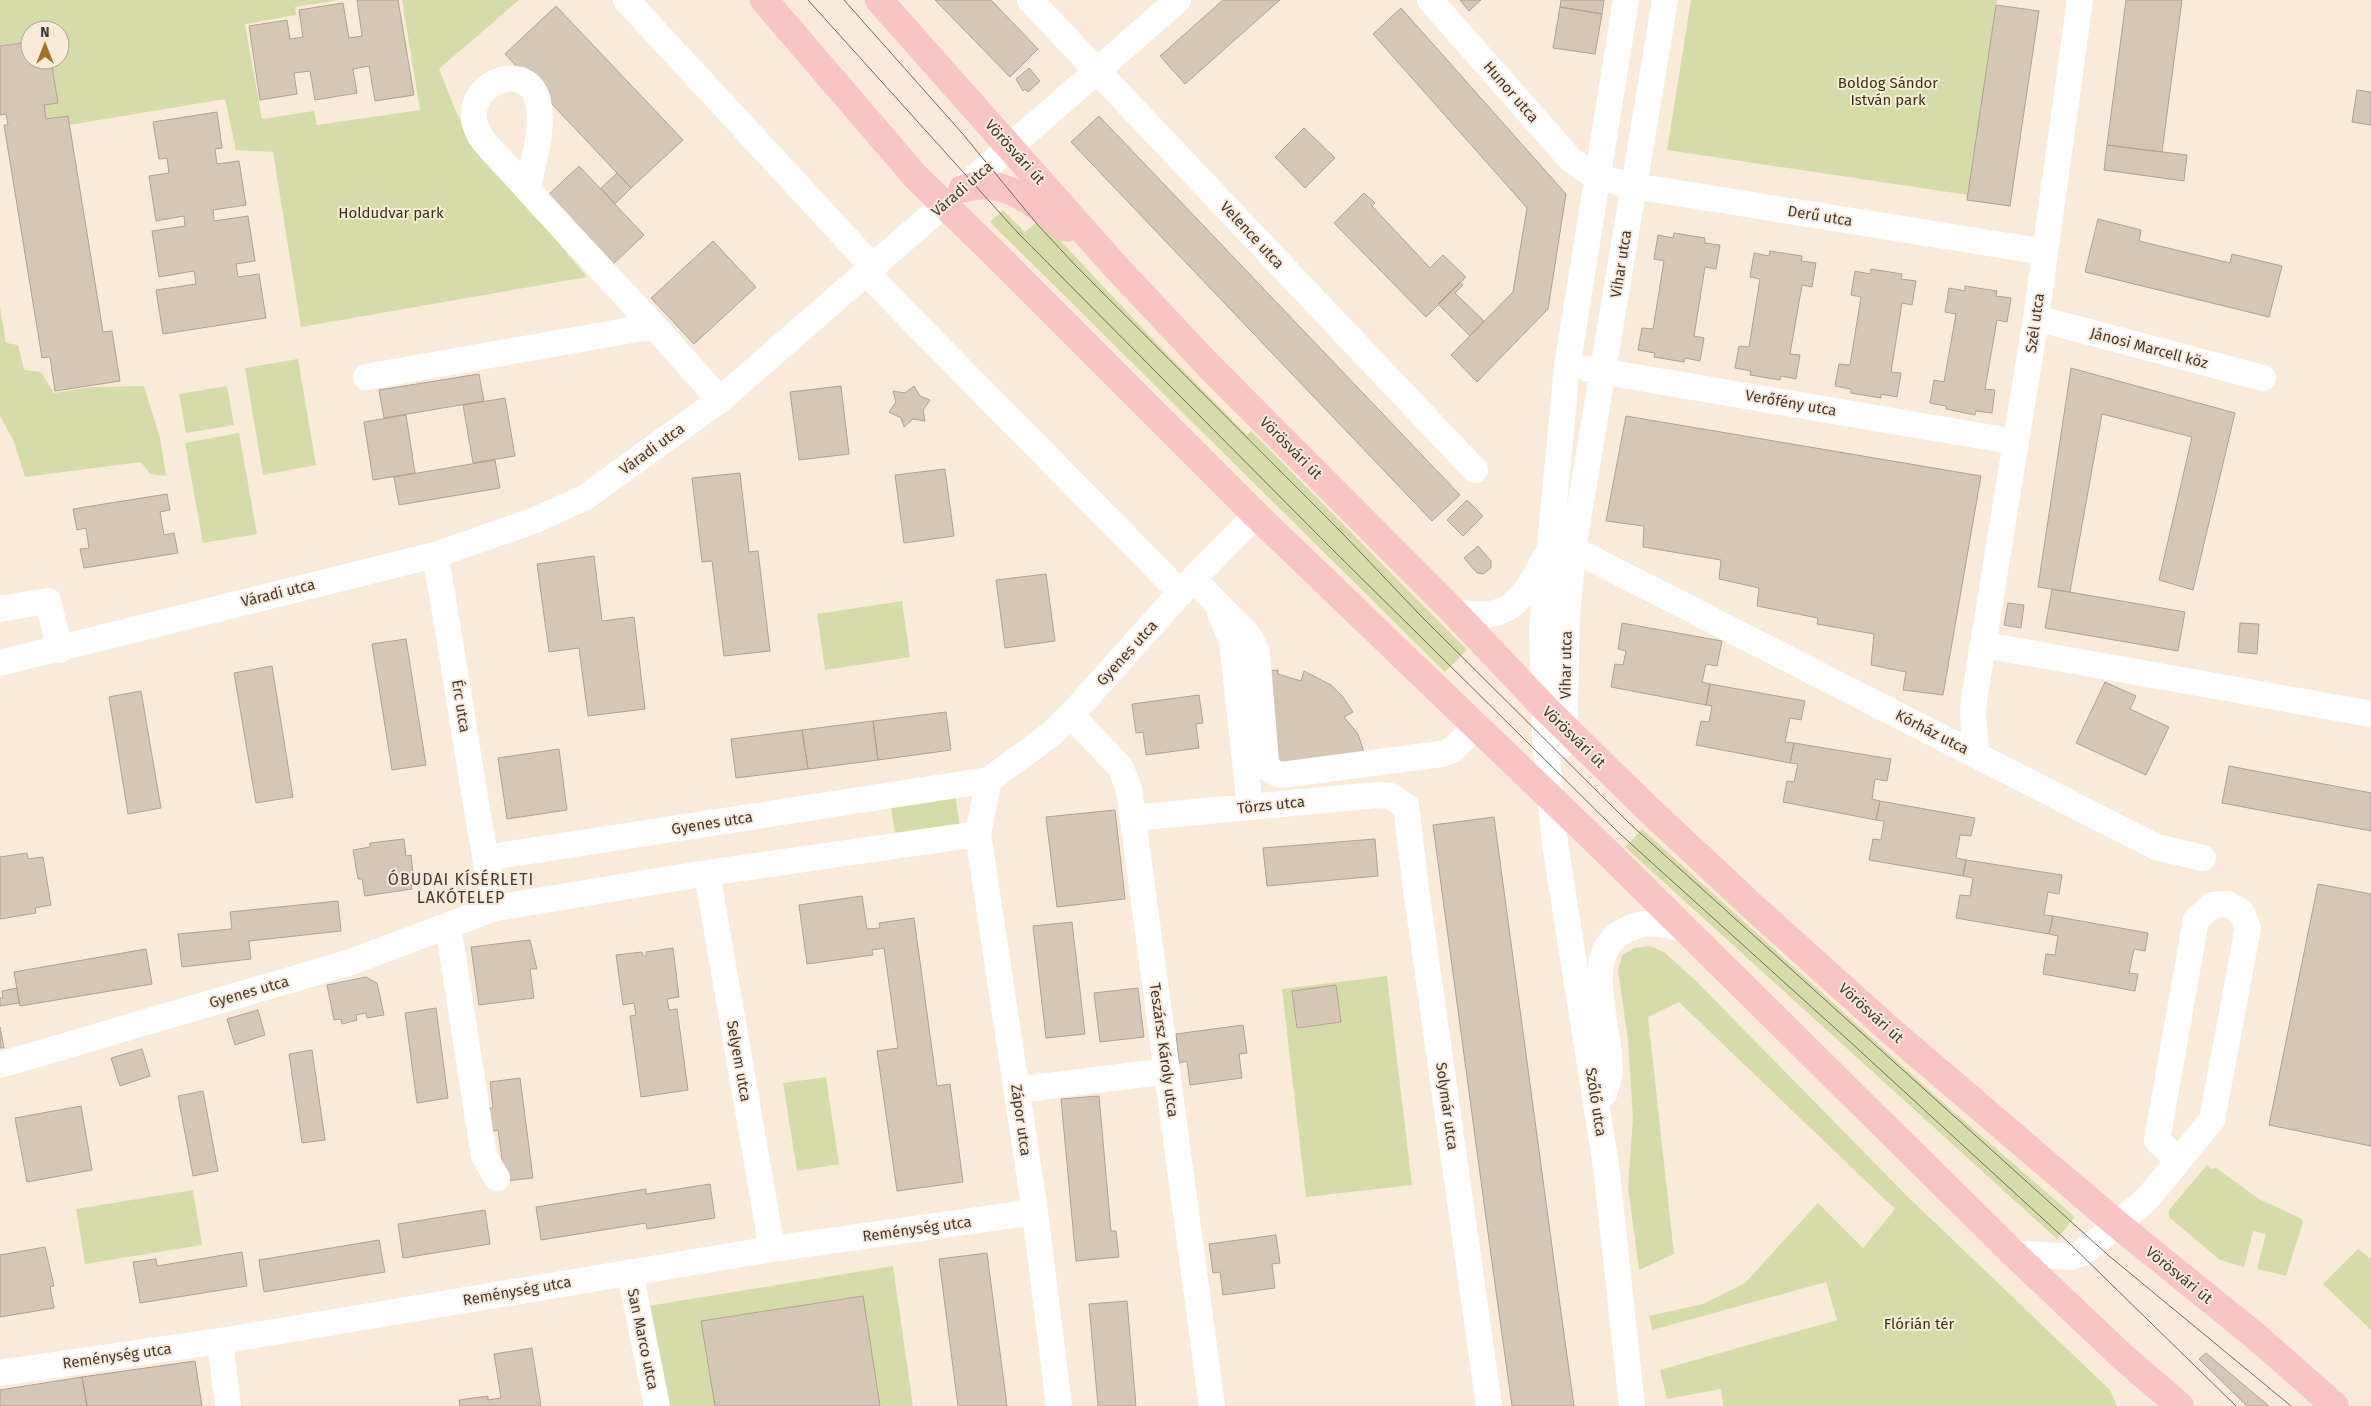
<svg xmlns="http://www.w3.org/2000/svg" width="2371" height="1406" viewBox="0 0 2371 1406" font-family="'Fira Sans',sans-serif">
  <rect width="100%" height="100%" fill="#faeada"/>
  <!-- green -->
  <path fill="#d6dca9" d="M0,0H338L295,7L296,15L245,24L262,119L314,111L317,125L420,110L402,0H519L439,69L457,114L473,141L587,277L301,327L273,152L236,150L225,99L69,125L68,116L46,119L44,105L58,103L51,60H60V30H30V42L0,46Z
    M1691,0H1997L1968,195L1667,150Z
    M1003,210L1025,232L1040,219L1162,349L1247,435L1251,431L1467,650L1445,672L990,222Z
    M0,307L6,343L18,345L24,370L41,372L54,393L92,387L144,386L160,438L166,476L150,474L141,462L25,477L14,442L0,416Z
    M298,359L316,465L263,475L245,368Z
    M227,386L234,425L186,433L179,394Z
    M239,433L257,534L203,543L185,443Z
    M902,601L910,657L825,670L817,614Z
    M954,786L961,836L897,846L889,796Z
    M1642,829L1941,1101L2075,1217L2057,1239L1625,847Z
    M1649,946L1664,952L1695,980L1908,1197L2110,1390L2117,1406H1723L1721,1389L1667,1399L1660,1370L1837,1320L1826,1282L1652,1330L1649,1316L1703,1304L1745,1283L1818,1203L1863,1248L1895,1209L1679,1002L1648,1017L1674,1254L1639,1270L1628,1187L1633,1118L1628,1040L1618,970L1622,955L1635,948Z
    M1387,976L1412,1185L1306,1197L1282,989Z
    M826,1077L839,1164L797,1171L783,1083Z
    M2207,1165L2211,1169L2216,1168L2259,1199L2302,1219L2303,1222L2286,1276L2257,1269L2266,1234L2253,1231L2244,1267L2220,1260L2169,1217V1210Z
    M193,1190L202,1245L85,1264L76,1209Z
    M2358,1249L2371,1259V1330L2323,1284Z
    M893,1266L913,1406H669L648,1306Z"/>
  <!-- building -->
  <path fill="#d5c6b6" stroke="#b0a192" d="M357,0H398L414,95L375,101L369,66L353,69L357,93L315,100L310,71L294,73L297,94L260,100L249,26L287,20L290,39L303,37L299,10L343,3L349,38L362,36Z
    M935,0H991L1038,49L1010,77Z
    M1223,0H1280L1185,84L1160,56Z
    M1460,0H1481L1469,11Z
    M1561,0H1604L1602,14L1560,7Z
    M2126,0H2182L2162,152L2107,145Z
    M1996,5L2039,11L2010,206L1967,200Z
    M556,6L683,140L631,188L505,54Z
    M1560,7L1602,14L1595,54L1553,48Z
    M1401,8L1566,194L1548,309L1477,382L1451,355L1513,292L1527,208L1373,34Z
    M30,42V60H51L58,103L44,105L46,119L68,116L103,332L112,331L120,381L55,391L50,357L42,358L4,125H8L6,114L0,115V46Z
    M1029,68L1040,81L1028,92L1025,89L1023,91L1016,79Z
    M2357,90L2371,92V125L2352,122Z
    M217,112L222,148L215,149L217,164L239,161L246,205L213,210L214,221L248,216L255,261L236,264L238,277L259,274L266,318L163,334L156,290L196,284L194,271L159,277L152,231L185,226L184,216L156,221L149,176L169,173L167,158L159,159L153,122Z
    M1099,116L1460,495L1432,521L1071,142Z
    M1304,128L1335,158L1305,188L1275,157Z
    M2107,145L2187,155L2184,181L2104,170Z
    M579,166L644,235L612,265L547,196Z
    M617,173L631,188L615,204L601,188Z
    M1364,193L1375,203L1372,206L1430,268L1443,255L1466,277L1426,317L1334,223Z
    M2098,219L2141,230L2139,241L2230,263L2232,254L2282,266L2269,317L2085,272Z
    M1674,233L1705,238V243L1720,245L1716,269L1705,267L1694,336L1704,338L1700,361L1685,358L1684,362L1654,357L1655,353L1638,350L1642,328L1653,329L1664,261L1654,259L1658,235L1673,238Z
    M713,241L756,287L694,344L651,298Z
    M1770,251L1802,256L1801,261L1816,263L1812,287L1802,285L1790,354L1800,355L1796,379L1781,376L1780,380L1750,375L1751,371L1735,368L1739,346L1749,347L1760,279L1750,277L1754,253L1769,256Z
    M1871,269L1902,274L1901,279L1916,281L1912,305L1902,303L1891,372L1901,373L1897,397L1881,394V398L1851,393V389L1835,386L1839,364L1850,365L1861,297L1851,295L1855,271L1870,274Z
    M1460,282L1463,285L1455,293L1484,321L1470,336L1438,304Z
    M1965,286L1997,291L1996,296L2011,298L2007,322L1997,320L1985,389L1995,390L1992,413L1976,411L1975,415L1946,409V406L1930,403L1934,380L1944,382L1956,314L1945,312L1949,288L1965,291Z
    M2071,368L2235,413L2193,590L2159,580L2192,437L2102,414L2070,592L2038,587Z
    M479,374L484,401L384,418L379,390Z
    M841,386L849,454L799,460L790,392Z
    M914,386L920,396L930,400L923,410L925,421L913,419L904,427L901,418L889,412L896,402L893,391L905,393Z
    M505,398L515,456L473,463L463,405Z
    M406,415L415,473L373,480L364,422Z
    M1626,416L1981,476L1943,695L1903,690L1906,672L1871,665L1874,634L1817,624L1818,618L1757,606L1759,588L1719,579L1721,560L1643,547L1644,526L1606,521Z
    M495,460L500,488L399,505L394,477Z
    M945,469L954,536L904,543L895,475Z
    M740,473L749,552L758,551L770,651L724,656L712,561L702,562L692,478Z
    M167,494L170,510L160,512L164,535L174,533L178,553L84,568L80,549L89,548L86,528L77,530L73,509Z
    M1467,500L1483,516L1463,536L1447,520Z
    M1478,546L1491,561V568L1483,574L1477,573L1464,558Z
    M594,556L602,621L634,617L645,709L588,716L579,648L549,652L537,564Z
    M1046,574L1055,641L1005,648L996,580Z
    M2052,589L2185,612L2178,651L2045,628Z
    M2008,603L2024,605L2021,628L2004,625Z
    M1622,623L1722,641L1717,666L1706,664L1702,682L1710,684L1706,705L1611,687L1615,664L1623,665L1626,651L1618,649Z
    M2240,623L2259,624L2257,654L2238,652Z
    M406,639L426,765L392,770L372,644Z
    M272,666L293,797L256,803L234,673Z
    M1278,670V674L1301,681L1304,671L1331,685L1343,697L1353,712L1344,717L1358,734L1363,749V761L1275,767L1265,671Z
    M2105,682L2136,696L2130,709L2169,727L2146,775L2076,743Z
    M1710,684L1805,701L1801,720L1790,718L1785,742L1794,743L1790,763L1696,745L1701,721L1709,722L1712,706L1706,705Z
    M141,691L161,808L128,814L109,697Z
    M1199,695L1203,723L1196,724L1199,748L1146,755L1143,732L1136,733L1132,704Z
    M946,712L951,750L878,760L873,721Z
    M873,721L878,760L808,769L802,730Z
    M802,730L808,769L736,778L731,739Z
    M1794,743L1891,759L1887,781L1875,779L1872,799L1880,801L1876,820L1783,802L1787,781L1794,782L1798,764L1790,763Z
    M559,749L567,810L507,819L498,758Z
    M2229,766L2371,793V831L2222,803Z
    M1880,801L1975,818L1971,836L1960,835L1956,858L1966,860L1963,876L1869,860L1873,839L1881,840L1884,821L1876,820Z
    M1115,810L1125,899L1057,907L1046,817Z
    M1494,817L1555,1269L1574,1406H1512L1494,1277L1433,825Z
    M404,839L406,856L411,855L413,874H410L412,889L365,896L362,879H358L353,850L370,847V843Z
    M1375,839L1378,876L1267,886L1263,848Z
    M27,853L28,859L43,857L51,905L35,908L36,913L0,919V857Z
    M1966,860L2062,875L2059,894L2048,892L2044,915L2053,916L2049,934L1956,918L1960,895L1970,896L1973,878L1963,876Z
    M2318,884L2371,894V1146L2269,1125Z
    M862,896L867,929L880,928L879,923L914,918L937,1086L950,1084L963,1182L897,1191L877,1051L898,1048L884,948L872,950L873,955L807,964L799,905Z
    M338,901L341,931L249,941L251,959L182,967L178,934L232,929L230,912Z
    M2053,916L2148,933L2145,951L2134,949L2129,973L2138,974L2135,991L2043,974L2046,954L2055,955L2058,936L2049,934Z
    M1072,922L1085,1034L1046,1038L1033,926Z
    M530,940L537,969H530L534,998L479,1005L471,947Z
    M673,948L679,997L667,999L669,1010L677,1009L688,1090L641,1097L630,1016L636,1015L634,1003L623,1005L616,955L642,952L643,956H646V952Z
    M146,949L152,984L20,1006L14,972Z
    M366,977L377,983L384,1015L367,1018L366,1013L356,1015L357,1020L342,1024L341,1019L334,1020L327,985Z
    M1336,985L1341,1022L1297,1028L1292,991Z
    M17,988L19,1003L0,1006V998H3L2,991Z
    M1138,988L1144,1037L1100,1042L1094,993Z
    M436,1008L448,1098L417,1103L405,1013Z
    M258,1010L265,1035L235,1045L227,1019Z
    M1243,1025L1247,1053L1239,1054L1242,1078L1190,1085L1187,1061L1179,1063L1176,1034Z
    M0,1027L4,1048H0Z
    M142,1049L150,1076L120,1086L111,1058Z
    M312,1050L325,1140L302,1143L289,1054Z
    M520,1078L533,1178L505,1181L498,1130L489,1132L486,1108H493L490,1082Z
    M203,1091L218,1171L193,1176L178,1096Z
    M1099,1096L1111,1231H1116L1119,1257L1076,1261L1061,1099Z
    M81,1106L92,1170L27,1182L15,1118Z
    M710,1184L715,1218L647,1229L646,1223L541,1240L536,1207L646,1189V1194Z
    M485,1210L490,1244L403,1258L398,1224Z
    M1276,1235L1280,1263L1272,1264L1275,1288L1223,1295L1220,1272L1213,1273L1209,1244Z
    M379,1240L385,1272L264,1292L259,1260Z
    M45,1247L54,1286L50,1287L54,1308L0,1317V1255Z
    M242,1252L247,1286L140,1303L133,1262L156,1259L157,1266Z
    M987,1253L1007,1406H958L939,1259Z
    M863,1296L880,1406H715L701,1321Z
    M1127,1301L1136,1406H1098L1089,1304Z
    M532,1348L541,1406H460L459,1400L488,1396V1400L501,1398L494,1354Z
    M2206,1353L2269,1406H2247L2199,1359Z
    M195,1361L202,1406H87L82,1377Z
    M82,1377L87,1406H0V1390Z"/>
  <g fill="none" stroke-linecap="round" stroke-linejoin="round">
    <!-- minor -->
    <path stroke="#fff" stroke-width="26" d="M626,0L872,266
      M1030,0L1475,470
      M1430,0L1571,160L1596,177L1634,186L2045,252
      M1626,0L1567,367L1542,629L1545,739L1555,844L1606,1166L1632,1406
      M528,189C532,162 543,135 539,107C533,58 470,79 474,119C474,124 478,132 480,136C494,155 513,172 528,190C570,236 612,281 654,326
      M865,272L1181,593
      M2036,318L2263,378
      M1588,369L2016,442
      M366,377L654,326L720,400
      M1573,549L2156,847L2203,858
      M435,555C457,672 471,791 495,908
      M1193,579L1249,636L1257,652L1266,762L1270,770L1281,775L1441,754L1452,750L1476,727
      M0,609L48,601L60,650
      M1453,611C1506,624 1521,603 1544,560
      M1220,613L1232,641L1250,807
      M1985,645L2371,714
      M0,663L435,555L533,521L584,498L720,400L1178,0
      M1071,715L1121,768L1129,790L1212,1406
      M1564,744L1567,616L1573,549L1665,0
      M1976,755L1973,711L1975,694L2036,318L2080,0
      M989,780L978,834L1035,1212L1059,1406
      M1133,818L1377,795L1390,796L1406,806L1416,889L1489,1406
      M485,858L989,780L1050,735L1071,715L1190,582L1256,515
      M707,873L772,1249
      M448,926L484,1156L497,1178
      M0,1065L351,962L495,908L707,873L978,834
      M1017,1090L1167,1071
      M1604,1094C1606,1087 1609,1079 1610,1072C1612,1032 1578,955 1624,931C1643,920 1663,923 1683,929
      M2013,1253L2070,1257L2080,1254L2095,1243L2147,1199L2212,1120L2248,928L2241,911L2227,904L2212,905L2196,920L2157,1140L2178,1160
      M630,1272L657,1406
      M220,1341L228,1406
      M0,1373L220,1341L772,1249L1035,1212"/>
    <!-- major -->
    <path stroke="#f8c5c3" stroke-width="28" d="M764,0L916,177L997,256L1256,515L1604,849L2013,1253L2124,1358L2180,1406
      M879,0L1115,266L1209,366L1453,611L1545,708L1645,806L1752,906L1892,1032L2118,1225L2253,1334L2335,1406
      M962,189C1004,175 1036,205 1066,228"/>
    <!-- tram -->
    <path stroke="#736961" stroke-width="1" d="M808,0L1018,233L1332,549L1619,833L1847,1039L2065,1239L2236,1406
      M844,0L962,133L1037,224L1075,265L1344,535L1420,615L1629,823L2108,1255L2291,1406"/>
  </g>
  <g text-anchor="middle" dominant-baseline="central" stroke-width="4" stroke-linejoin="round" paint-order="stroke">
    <!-- park labels -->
    <g font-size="15" fill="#333613" stroke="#faeada">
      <text x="1888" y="83">Boldog Sándor<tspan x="1888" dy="17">István park</tspan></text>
      <text x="391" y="213">Holdudvar park</text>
      <text x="1919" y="1324">Flórián tér</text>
    </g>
    <!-- street labels -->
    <g font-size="15" fill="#413a34" stroke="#faeada">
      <text transform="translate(1511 92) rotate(49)">Hunor utca</text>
      <text transform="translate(1015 152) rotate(48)">Vörösvári út</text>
      <text transform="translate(962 189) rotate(-41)">Váradi utca</text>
      <text transform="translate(1820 216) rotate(9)">Derű utca</text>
      <text transform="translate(1252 235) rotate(47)">Velence utca</text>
      <text transform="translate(1621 264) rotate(-81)">Vihar utca</text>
      <text transform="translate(2035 323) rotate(-82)">Szél utca</text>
      <text transform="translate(2149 348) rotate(15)">Jánosi Marcell köz</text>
      <text transform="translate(1791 403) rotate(10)">Verőfény utca</text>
      <text transform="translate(1291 448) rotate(45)">Vörösvári út</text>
      <text transform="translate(652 449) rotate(-36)">Váradi utca</text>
      <text transform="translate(278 593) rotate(-14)">Váradi utca</text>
      <text transform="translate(1127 653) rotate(-48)">Gyenes utca</text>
      <text transform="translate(1566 665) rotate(-89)">Vihar utca</text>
      <text transform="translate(461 706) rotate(81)">Érc utca</text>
      <text transform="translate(1932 732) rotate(27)">Kórház utca</text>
      <text transform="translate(1574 737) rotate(44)">Vörösvári út</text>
      <text transform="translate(1271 805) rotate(-6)">Törzs utca</text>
      <text transform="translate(712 823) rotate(-9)">Gyenes utca</text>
      <text transform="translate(249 992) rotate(-16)">Gyenes utca</text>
      <text transform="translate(1871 1013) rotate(42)">Vörösvári út</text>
      <text transform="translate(1164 1050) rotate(82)">Teszársz Károly utca</text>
      <text transform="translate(739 1061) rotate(80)">Selyem utca</text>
      <text transform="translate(1596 1102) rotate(81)">Szőlő utca</text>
      <text transform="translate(1447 1106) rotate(82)">Solymár utca</text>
      <text transform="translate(1021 1120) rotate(82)">Zápor utca</text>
      <text transform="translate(917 1229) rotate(-8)">Reménység utca</text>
      <text transform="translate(2179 1275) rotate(39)">Vörösvári út</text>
      <text transform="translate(517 1291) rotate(-10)">Reménység utca</text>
      <text transform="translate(643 1339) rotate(78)">San Marco utca</text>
      <text transform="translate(117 1356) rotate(-8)">Reménység utca</text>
    </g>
    <!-- neighbourhood labels -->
    <g font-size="16" letter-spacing="1" fill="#413a34" stroke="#faeada">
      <text x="461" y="879">ÓBUDAI KÍSÉRLETI<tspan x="461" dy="18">LAKÓTELEP</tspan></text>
    </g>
  </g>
  <!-- north arrow -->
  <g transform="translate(45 45)"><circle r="24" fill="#faeada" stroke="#b0a498"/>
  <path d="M0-4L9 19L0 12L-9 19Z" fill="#a27627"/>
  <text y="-8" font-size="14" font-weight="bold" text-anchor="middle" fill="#413a34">N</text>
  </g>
</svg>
